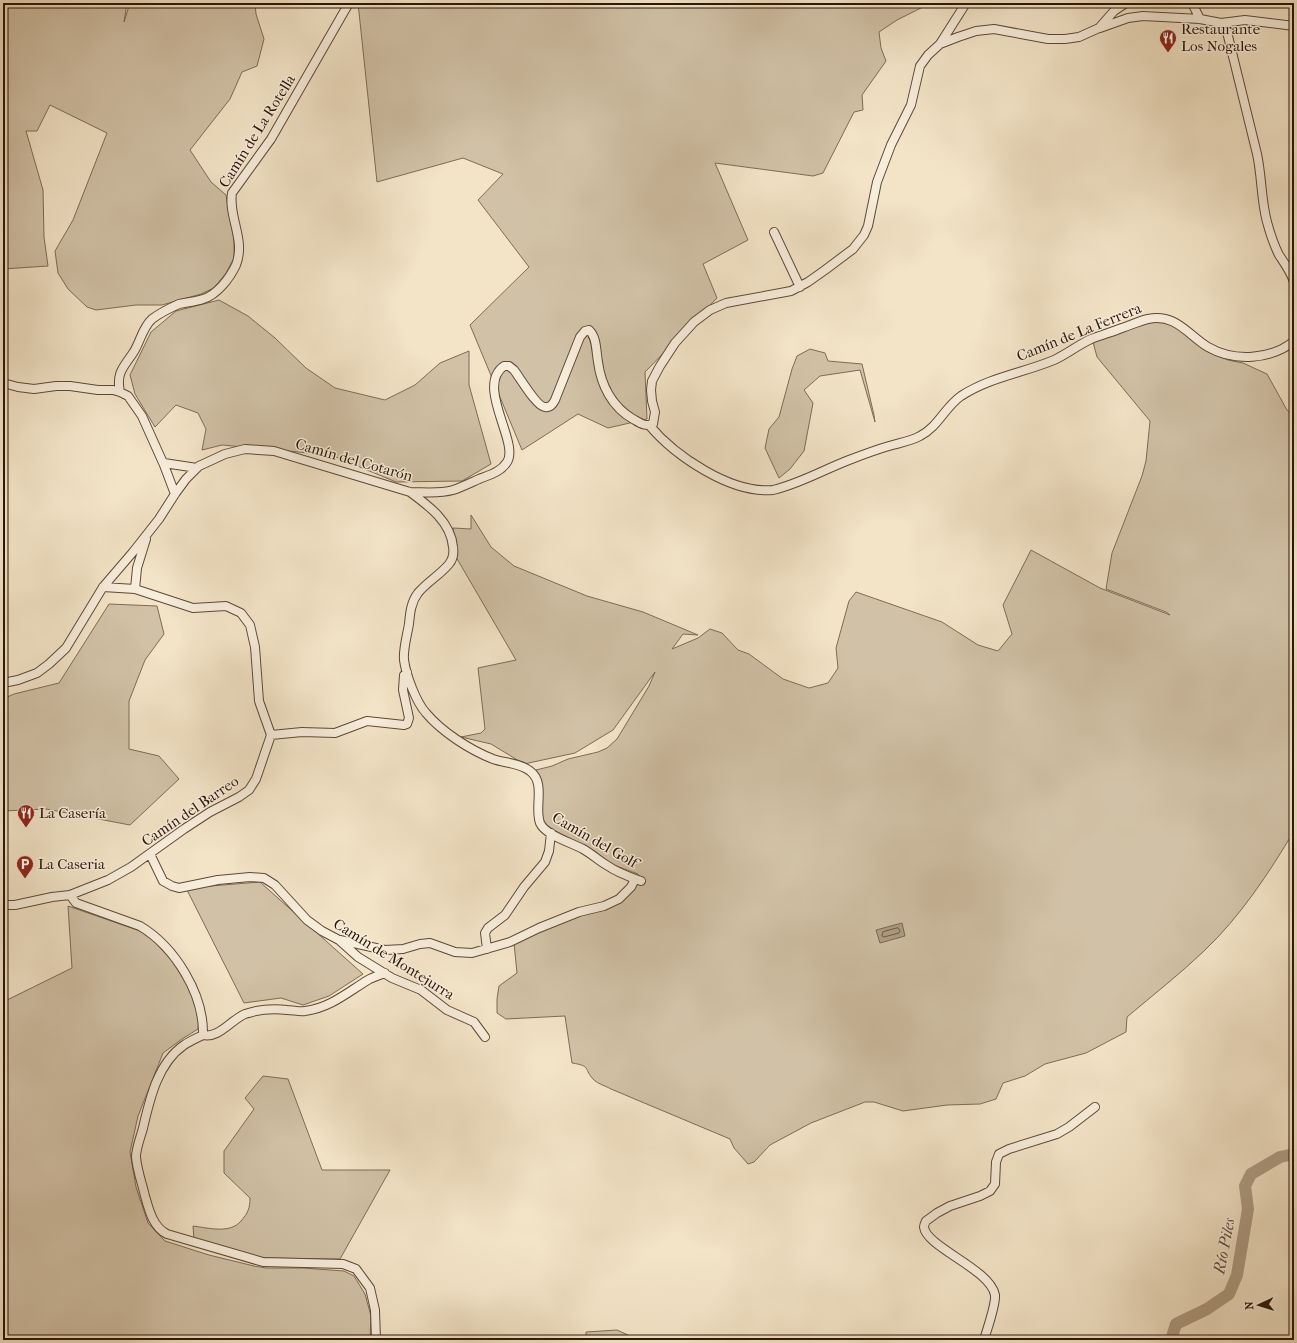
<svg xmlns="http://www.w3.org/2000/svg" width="1297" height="1343" viewBox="0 0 1297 1343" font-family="'IM FELL French Canon',serif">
  <rect width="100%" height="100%" fill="#f3e4c7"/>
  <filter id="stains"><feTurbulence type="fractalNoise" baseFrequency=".005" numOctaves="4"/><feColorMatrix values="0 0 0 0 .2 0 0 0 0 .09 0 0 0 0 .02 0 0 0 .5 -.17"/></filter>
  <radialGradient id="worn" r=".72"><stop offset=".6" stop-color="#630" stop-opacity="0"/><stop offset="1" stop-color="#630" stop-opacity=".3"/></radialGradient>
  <!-- green -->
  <path fill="#d1c1a6" stroke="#7e6b56" d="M3,3H127L124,22L130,3H255L256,14L264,39L257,66L242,72L230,99L190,150L211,182L226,195L234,239V258L226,273L214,288L201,294L162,305H136L96,310L87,307L68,289L58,273L55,251L73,220L107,133L50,105L37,131H26L43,190L44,237L48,266L3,269V98L4,96L3,88Z
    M358,3H931L897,20L879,32L881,48L886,61L862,95L863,110L854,112L823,173L813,176L715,163L748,240L703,264L717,298L645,372L647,419L608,428L578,414L522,450L470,325L529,267L478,200L503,174L463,158L377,182Z
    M219,300L248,316L275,338L306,368L335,388L385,400L415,385L440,363L469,351V385L491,464L462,481L396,482L331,455L222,445L202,450L206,429L198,413L176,405L155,427L135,394L130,375L151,332L176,311Z
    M1162,321L1179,329L1206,351L1228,360L1243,363L1267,374L1287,410L1294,416V831C1269,873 1240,917 1204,951C1180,974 1153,995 1127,1017L1126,1032L1086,1053L1045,1064L1025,1076L1003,1083L996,1099L980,1104L947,1105L903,1111L874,1102H865L811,1123L770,1145L754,1162L748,1164L734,1148L730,1139L611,1089C606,1086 598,1084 594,1080C583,1069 592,1066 572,1063L565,1016L506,1019L497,1013V999L499,986L517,973L514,943L580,915L633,887L641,881L638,874L611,864L596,852L554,831L546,826L541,817L542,786L540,776L536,770L552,766L568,759L598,752L607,748L617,739L649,686L655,672L613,730L575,753L524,764L491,744L461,737L481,733L485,729L478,668L516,660L456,557L453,528L471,529V515L491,547L514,566L587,596L643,612L698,635L683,634L672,649L698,638L710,629L722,633L738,650L749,654L783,679L809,688L828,683L838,668L836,648L849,601L856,592L942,622L978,645L998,651L1012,634L1003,605L1031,550L1100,588L1170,615L1166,612L1106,589L1112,553L1142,476L1146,461L1150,421L1097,357L1093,342L1147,323Z
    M810,349L825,353L828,361L862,364L874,415L875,422L860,370L820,376L804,390L813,403L804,451L790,469L779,478L765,448L769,429L779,417L792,369L797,356Z
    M109,604L157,606L164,634L145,660L129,701V749L159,756L179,779L130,825L46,809L3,811V699L14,694L59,683Z
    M260,882L363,974L329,996L303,1005L281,998L244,1003L186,888Z
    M68,906L143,932L155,942L172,961L192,992L199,1019L198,1029L182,1039L163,1053L138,1116L130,1152L136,1187L148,1223L165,1241L209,1255L254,1266L266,1268H303L344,1271L354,1276L365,1294L371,1316L370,1340H3V1002L72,968Z
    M263,1076L288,1079L322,1170H390L340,1259L263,1258L194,1239L193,1226C209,1228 230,1234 241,1221C248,1213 250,1208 250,1198L224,1173V1151L254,1109L245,1098Z
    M617,1330L628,1335L631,1340H586V1332Z"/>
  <!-- water -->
  <path fill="#af9e86" stroke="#7b6753" d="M902,923L905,936L880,943L876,930Z"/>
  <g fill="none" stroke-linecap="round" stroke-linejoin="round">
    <!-- shore -->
    <path stroke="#6e5a46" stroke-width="1" d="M898,928L900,931L899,933L884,937L882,936L883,932Z"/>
    <!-- river -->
    <path stroke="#af9e86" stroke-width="12" d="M1171,1340L1176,1324L1207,1309L1229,1294L1237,1275L1248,1209L1245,1186L1251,1174L1280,1157L1294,1154"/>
    <!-- minor casing -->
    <g stroke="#5e4937" stroke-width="10">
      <path id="minor" d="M1192,3L1200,19
        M1221,23L1245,20L1294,26
        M1100,28L1128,18L1143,16L1200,19L1221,23L1226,28L1257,154C1262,177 1261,200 1267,222C1270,233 1274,245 1279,255C1285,264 1291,272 1294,282
        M940,44L966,3
        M774,232L800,287
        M3,383L18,387L34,389L56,386H70L98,390H113L120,392L128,396L142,416L164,465L175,494
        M120,392C116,373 123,368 133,353C140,343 142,328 152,319C160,313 170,308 179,304C187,302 195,302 203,299C217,295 230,278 236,265C246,240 228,217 232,193L271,139L349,3
        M649,425C675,456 731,494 773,490C799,484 823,470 849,460C862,455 875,450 889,446C899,443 911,441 920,436C938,427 945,407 961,396C990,377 1023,373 1054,360C1067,354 1078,345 1091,339C1101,335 1112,332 1122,328C1131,325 1139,321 1148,319C1176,313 1188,335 1208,347C1234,362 1271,360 1294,341
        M164,463L197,468
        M410,492C429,506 451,522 453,547C454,553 453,559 449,564C440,575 427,582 418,593C411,602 410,613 409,624C407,636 403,649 404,660C406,675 416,702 426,713C442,732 470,750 493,759C504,763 520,763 530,771C546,783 534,807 540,823C545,835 572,843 583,849C592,854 599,861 608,866C618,873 630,877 641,881
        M103,587L135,589
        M3,683L18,680L37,673L49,664L66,648L103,587L133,552L159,519L175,494L186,479L199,466L225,454L245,449L274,451L410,492C424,492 439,494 453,490C462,487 470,483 479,479C489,475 501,472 507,462C520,443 475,386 504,366H509L514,370C520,378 537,407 545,407C550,408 553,404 555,400L580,337L585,331L589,330C597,337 596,352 598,362C601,385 612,407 633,419C640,423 645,427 653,424L655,412L652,401L651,390L652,381L660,366L675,343L694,322L710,310L726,303L791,291L808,282L825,270L853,249L864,235L868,226L877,182L891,145L911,105L920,66L928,55L940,44L958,37L976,31L994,29L1048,39H1065L1079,37L1099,28L1114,11L1126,3
        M271,735L302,732L335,733L367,721L404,725L407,724L409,718L403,690L404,675L407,672
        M150,854L163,881L172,886L179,888L218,880L250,877L264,878L275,885L307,920L322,931L339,940L358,957L392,978L421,990L447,1010L474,1022L485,1037
        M70,895L76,903L140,926C175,947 204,994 203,1035C197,1038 190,1041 184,1045C158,1063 150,1098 143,1128C141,1136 136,1148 136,1157C137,1170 142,1183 145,1196C149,1210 153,1227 167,1234L263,1262L343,1264L356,1269L370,1288L375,1310L376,1340
        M3,905H15L52,897L70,895L108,880L131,867L184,829L210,812L239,797L249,790L256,779L271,735L259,701L255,647L250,625L241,613L226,606L193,608L135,589L137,568L146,539
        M340,940L385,950L403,949L420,944L430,943L455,952L472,953L510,942L539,928L579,912L604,906L619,899L631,887L635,879
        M487,949L485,933L488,928L505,915L524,887L545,862L549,851L551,833
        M203,1035C218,1039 231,1020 245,1014C260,1009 272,1008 287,1010C293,1010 300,1012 305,1011C330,1008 348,992 368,980C373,977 380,975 385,973
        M984,1340C987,1329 996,1305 995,1295C990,1269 926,1247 924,1227C924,1225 925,1223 926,1221L937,1213L950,1206L980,1196L990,1191L995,1184L996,1162L999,1154L1009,1149L1057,1134L1069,1127L1095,1107"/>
    </g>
    <!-- minor -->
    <use href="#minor" stroke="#f7eddb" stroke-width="8"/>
  </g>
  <!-- icons -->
  <defs>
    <g id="restaurant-pin" transform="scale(0.9)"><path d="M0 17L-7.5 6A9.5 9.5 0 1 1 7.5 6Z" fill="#8f2418" stroke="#f7eddb"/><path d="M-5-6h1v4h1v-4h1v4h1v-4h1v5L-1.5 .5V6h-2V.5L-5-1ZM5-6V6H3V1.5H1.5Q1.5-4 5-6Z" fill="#fff"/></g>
    <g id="parking-pin" transform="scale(0.9)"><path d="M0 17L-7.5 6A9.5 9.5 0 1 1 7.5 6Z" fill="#8f2418" stroke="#f7eddb"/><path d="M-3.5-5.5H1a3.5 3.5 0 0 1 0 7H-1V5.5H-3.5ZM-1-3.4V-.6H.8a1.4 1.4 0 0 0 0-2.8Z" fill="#fff"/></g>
  </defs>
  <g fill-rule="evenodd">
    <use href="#restaurant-pin" x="1168" y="38"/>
    <use href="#restaurant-pin" x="26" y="813"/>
    <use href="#parking-pin" x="25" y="864"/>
  </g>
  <g text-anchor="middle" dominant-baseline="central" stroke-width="3" stroke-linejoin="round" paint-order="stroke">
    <!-- poi labels -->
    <g font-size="15" fill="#2c1507" stroke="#f7eddb" text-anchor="start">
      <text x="1181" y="29">Restaurante<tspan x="1181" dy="17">Los Nogales</tspan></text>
      <text x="39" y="813">La Casería</text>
      <text x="38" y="864">La Caseria</text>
    </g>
    <!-- street labels -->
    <g font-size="15" fill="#2c1507" stroke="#f7eddb">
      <text transform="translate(257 131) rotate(-58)">Camín de La Rotella</text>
      <text transform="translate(1079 332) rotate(-22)">Camín de La Ferrera</text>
      <text transform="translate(354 460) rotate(16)">Camín del Cotarón</text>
      <text transform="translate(190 811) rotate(-34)">Camín del Barreo</text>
      <text transform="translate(595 840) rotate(30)">Camín del Golf</text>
      <text transform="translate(394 959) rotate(32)">Camín de Montejurra</text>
    </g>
    <!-- water labels -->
    <g font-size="16" font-style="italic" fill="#604c3a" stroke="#f7eddb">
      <text transform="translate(1224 1246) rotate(-79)">Río Piles</text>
    </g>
  </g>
  <!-- margin -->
  <rect width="1297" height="1343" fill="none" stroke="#f3e4c7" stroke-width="16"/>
  <rect x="4" y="4" width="1289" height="1335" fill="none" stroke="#2c1507" stroke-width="2"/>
  <rect x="8" y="8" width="1281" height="1327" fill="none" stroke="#2c1507"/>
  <!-- north arrow -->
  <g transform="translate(1259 1305) rotate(266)" stroke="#f7eddb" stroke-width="3" paint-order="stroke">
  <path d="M0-3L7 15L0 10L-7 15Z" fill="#2c1507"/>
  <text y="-6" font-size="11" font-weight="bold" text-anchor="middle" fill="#2c1507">N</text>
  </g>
  <rect width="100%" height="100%" filter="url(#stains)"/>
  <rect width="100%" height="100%" fill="url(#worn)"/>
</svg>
